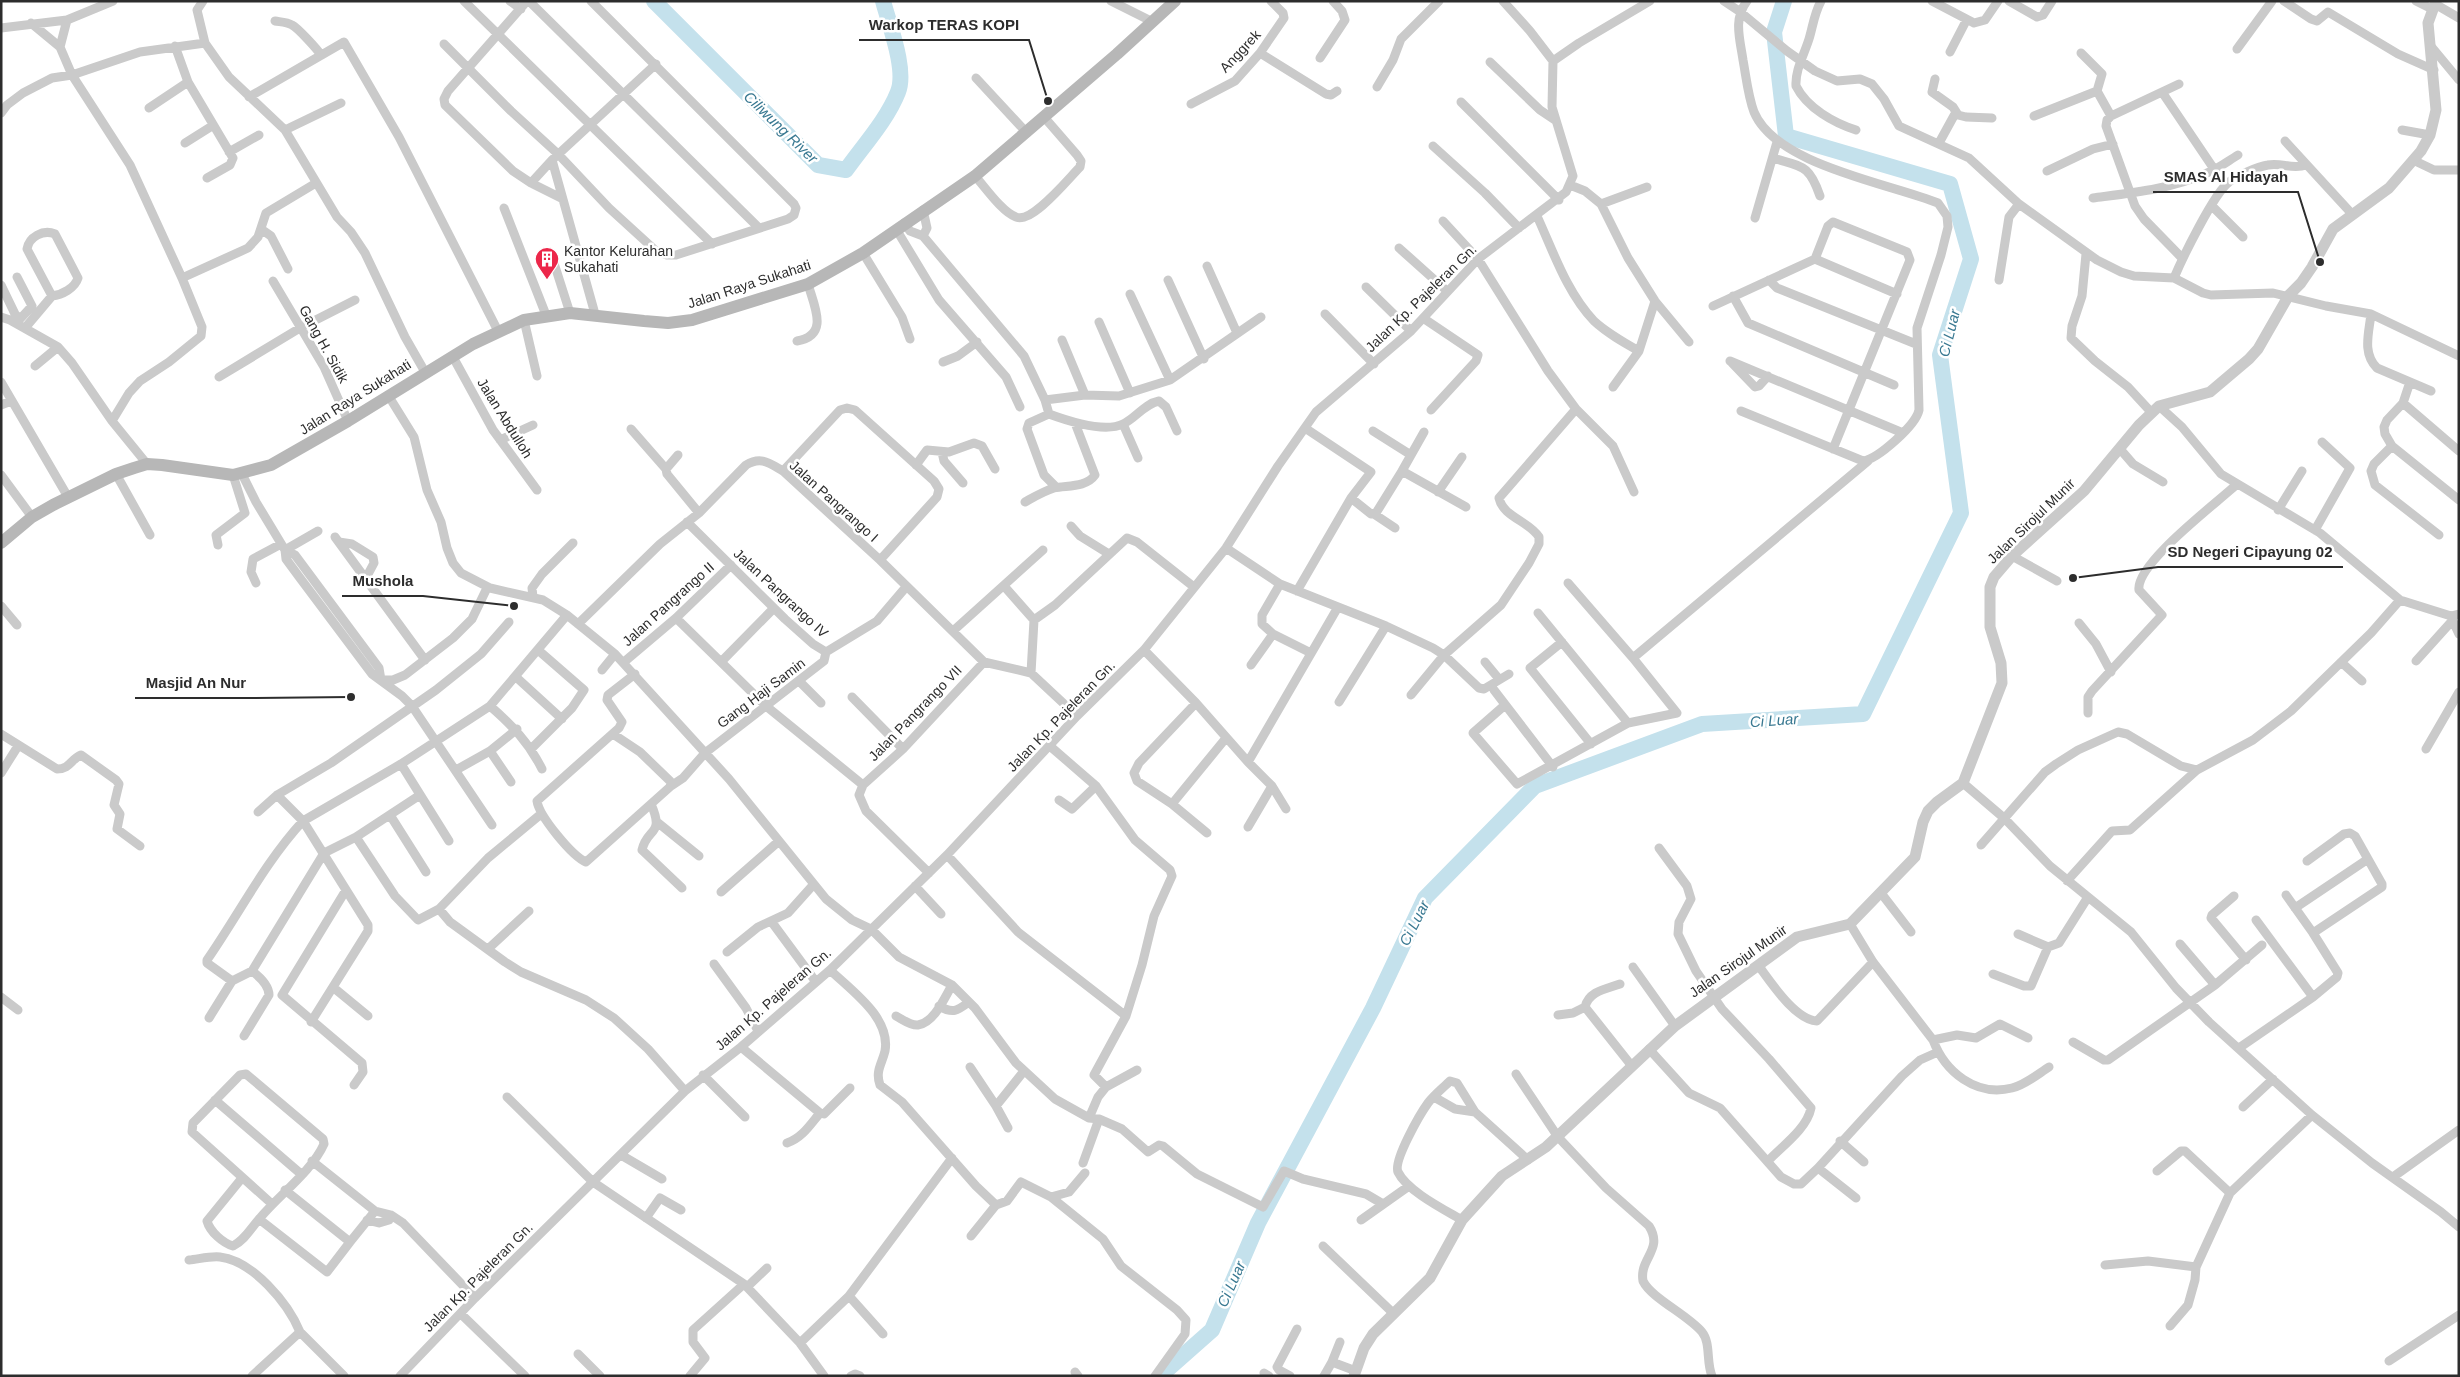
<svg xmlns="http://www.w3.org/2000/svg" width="2460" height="1377" viewBox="0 0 2460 1377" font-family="Arial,sans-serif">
  <rect width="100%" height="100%" fill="#fff"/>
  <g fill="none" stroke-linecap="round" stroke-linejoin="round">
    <!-- river -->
    <path stroke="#c4e1ec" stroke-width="16" d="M654,1L818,165L846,170C863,146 887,120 898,92C907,70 889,24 883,1
      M1160,1376L1212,1330L1258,1223L1373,1008L1425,898L1535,786L1702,724L1863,714L1961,513L1940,355L1971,259L1950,184L1786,136L1774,32L1784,1"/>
    <!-- minor -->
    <path stroke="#cacaca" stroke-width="9" d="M203,1L197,10L205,43L229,77L285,130L337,217L351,232L365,253L405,337L425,372
      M464,1L712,244
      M510,1L521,9
      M527,1L448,91L444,99L445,105L513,171L531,183L561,198
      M529,1L759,228
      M1111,1L1153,22
      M1724,1L1739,11L1787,51L1815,71L1837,81L1860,79L1872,84L1884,99L1899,126L1969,158L2019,204L2097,260L2121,272L2134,276L2174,278L2203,293L2211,295L2273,293L2326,306L2371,314L2459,356
      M1821,1C1814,14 1813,26 1809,39C1804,55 1795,70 1796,86C1807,108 1834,123 1856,130
      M1932,1L1974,23L1985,20L1998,1
      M2009,1L2037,17L2043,15L2052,1
      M2284,1L2311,19L2317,21L2328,12L2398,54L2434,70
      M2416,1L2432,9
      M2435,4L2459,18
      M275,21C281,22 287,22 292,25C298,28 317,49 321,55
      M31,23L60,47L72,75L130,165L182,278L202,327L201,336L169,362L140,381L129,393L112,421
      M1,28L67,20L113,1
      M444,44L511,111L558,154L609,208L655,250L667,255H676L788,219L794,215L796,208L794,204L591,1
      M2430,45L2459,80
      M175,46L188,82L233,158L230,165L207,178
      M60,47L67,20
      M2237,49L2272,1
      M1950,52L1966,21
      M1260,53L1326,94L1331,95L1337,91
      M2081,53L2102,74L2097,91L2111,116
      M1320,58L1345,20L1342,11L1333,1
      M1553,61L1579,43L1650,1
      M1490,62L1540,110L1555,120
      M976,78L1027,133
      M1935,79L1932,92L1953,107L1958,115L1966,117L1992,118
      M2179,84L2111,116L2107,120L2106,126L2135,206L2144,219L2182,258
      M1377,87L1393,60L1401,39L1439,1
      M2162,92L2214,169
      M249,97L344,42L399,137L498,331
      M1461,102L1559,200
      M1191,104L1235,81L1260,53L1284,18L1283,13L1271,1
      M149,108L188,82
      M1,113L7,105L23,93L52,78L72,75L140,52L205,43
      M2034,116L2097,91
      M285,130L341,103
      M2402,130L2430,135
      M2285,141L2352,214
      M185,143L212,126
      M1939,143L1956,112
      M1433,146L1485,193L1519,228
      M229,152L259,135
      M1773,158C1802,167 1809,164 1820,196
      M2413,160L2434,170H2459
      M2047,171L2093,149L2113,144
      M975,176C985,187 1002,212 1016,217C1032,224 1068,179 1080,167L1081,161L1077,155L1044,117
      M531,183L552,160
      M1570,185L1585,191L1601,204L1628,258L1655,301L1689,342
      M2093,198C2131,193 2172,189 2207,173C2218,169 2228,161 2238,155
      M1601,204L1647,187
      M2212,206L2243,237
      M504,208L546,315
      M1537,216C1553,251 1567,293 1594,321C1607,333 1623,342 1639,351
      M1755,218L1777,142
      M1443,221L1478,259L1548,371L1576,409L1613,446L1634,492
      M904,223L910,231L923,236L927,228L923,210
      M261,229L271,236L288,269
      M896,229L939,300L1006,377L1020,407
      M923,236L1024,356L1045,400L1049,414C1068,421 1104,433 1123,424C1136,418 1144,404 1159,401L1166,407L1177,431
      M1399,248L1447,291
      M863,253L902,317L910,339
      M2086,254L2082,296L2072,326L2071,338L2095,361L2128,387L2151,412
      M553,260L570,313
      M1207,266L1237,333
      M182,278L248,248L258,237L266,213L316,183
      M2174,278C2182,259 2214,193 2229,182C2238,175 2257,167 2268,165C2281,162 2292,170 2306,165
      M1168,280L1204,359
      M1769,280L1777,288L1916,344
      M1999,280L2009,217L2019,204
      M273,281L324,367L348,421
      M1,285L15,314L20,319L32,306L17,277
      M1366,287L1411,331
      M1130,294L1170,380
      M1733,296L1748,323L1894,385
      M1713,306L1815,259
      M595,314L552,160L656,64
      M1325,314L1374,364
      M2371,314C2369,333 2362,353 2377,368L2431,391
      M1,317L10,320L58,347L72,363L112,421L147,464
      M1423,318L1478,355L1476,361L1431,410
      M524,320L537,376
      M1099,322L1130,393
      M25,328L52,296L27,249C29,237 43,229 55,234L78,278C75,288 62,295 52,296
      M1062,340L1085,395
      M797,341C830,335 814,306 808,284
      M453,357L493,430L537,490
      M1730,361L1903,433
      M943,362L958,356L977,342
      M1732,363L1755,387L1759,386L1768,376
      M35,366L58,347
      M219,377L300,328L355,300
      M1,382L68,497
      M2410,382L2403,403L2387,420L2384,427L2385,434L2392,446L2459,500
      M1613,387L1639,351L1655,301
      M388,395L414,437L427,490L441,522L447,548L453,563L461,573L490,588L543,600L567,615L615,654L729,779L826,899L852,920L871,929L899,957L952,985L975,1008L1016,1063L1055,1099L1089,1118L1099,1119L1122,1129L1148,1152L1159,1145L1163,1146L1197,1174L1263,1207L1284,1171L1303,1179L1366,1194L1383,1204
      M1045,400L1085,395L1119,396L1170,380L1261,317
      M2403,403L2459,451
      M1,405L11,401
      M2159,406L2182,427L2221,474L2320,533L2400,600L2451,616L2459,614
      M1741,411L1863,461C1878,459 1916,425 1919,410L1917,328L1941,255L1948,227L1947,216L1938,203C1888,183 1776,165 1754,112C1748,96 1746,76 1743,60C1740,39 1733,19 1747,1
      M1049,414L1029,423L1027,429L1044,475L1056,487
      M1123,424L1138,458
      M631,429L666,469
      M1373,431L1411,455
      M500,440L533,425
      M2392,446L2374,464L2371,471L2375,485L2439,535
      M1833,449L1910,260L1907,252L1833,222L1828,226L1815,259L1897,294
      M2120,449L2133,464L2163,482
      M942,452L944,461L963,483
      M678,455L666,469L667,474L699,513
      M916,465L927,450L949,452L974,443L982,446L995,469
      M783,471L840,410L847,408L855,410L934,481L939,489L937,497L880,560
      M1402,471L1424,432
      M116,474L150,535
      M242,474L256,502L285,550L286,559L300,578L372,674L402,696L412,706L492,825
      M1,475L32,517
      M1438,492L1462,457
      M1351,498L1371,514L1376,513L1402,471L1466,507
      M1025,502C1034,497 1044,491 1054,488C1066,485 1086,488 1095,475L1075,423
      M2278,510L2302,471
      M1374,514L1395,528
      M687,522L785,619L813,644L826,652
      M1071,526L1080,536L1109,554
      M2315,530L2350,468L2322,442
      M335,537L425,660
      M339,542L352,544L373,557L374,563L366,578
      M218,545L216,535L245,513L233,475
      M1226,548L1280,584L1386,626L1433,648L1444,655L1479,688L1484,689L1509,674
      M285,550L295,555L379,668L381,680
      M285,550L318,531
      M2012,556L2057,581
      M256,583L251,572L253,559L281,544
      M1568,583L1633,658
      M1280,584L1262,615V624L1273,634L1311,653
      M1004,586L1034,620
      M1297,591L1351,498L1371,472L1305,428
      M533,597L532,588L542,574L573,543
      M1,606L17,625
      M1538,613L1628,723
      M2451,617L2459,634
      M676,618L766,706L863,785
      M2079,623L2096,644L2111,672
      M578,624L660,544L699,513L746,465C761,456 769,463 783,471L880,560L984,662L1031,673L1077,716
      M953,631L1043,550
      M1562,642L1530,668L1591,744
      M1144,650L1196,703L1248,762
      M826,652L877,621L906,587
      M2416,661L2452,621
      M624,662L676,618L731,565
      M721,662L774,608
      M1485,662L1499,679
      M2341,662L2362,681
      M1251,665L1273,634
      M602,670L615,654
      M1031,673L1034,620L1055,605L1127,538L1137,542L1194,587
      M635,674L608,695L607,700L622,722L619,728L537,801C539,816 572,856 586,862L671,786L683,778L705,753L824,661L826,652
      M516,677L562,719
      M381,680H393L405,675L453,638L472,619L486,590
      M800,682L821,703
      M1494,690L1553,767
      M1411,695L1444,655L1501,605L1529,563L1539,544V537C1529,521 1503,517 1499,498L1576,409
      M852,697L903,749
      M1339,702L1386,626
      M1196,703L1139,763L1134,773L1137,781L1172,804L1207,833
      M1505,705L1473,733L1517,784L1628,723L1677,713L1633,658L1868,461
      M490,706C512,725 529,743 542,769
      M2088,713V697L2092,691L2162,615L2139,590C2135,564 2217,503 2237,484
      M1,734L57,769C70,769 71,759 81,755L116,780L119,784L114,805L120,814L117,829L140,846
      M613,734L640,752L670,781L671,786
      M1051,747L1096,786L1135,840L1170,870L1172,876L1154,916L1142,965L1126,1016L1094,1075L1106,1087L1098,1097L1089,1118
      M532,748L572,708L584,690L538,650
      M2426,749L2459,692
      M490,751L511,782
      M401,764L449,841
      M456,770L490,751L517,729
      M1,773L18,746
      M1963,783L2004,818L2050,866L2131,932L2176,988L2209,1022L2312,1115L2372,1163L2441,1212L2459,1227
      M277,795L303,821L368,925V931L311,1022
      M1059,800L1072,809L1096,786
      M651,804C665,836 647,827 642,850L682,888
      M1172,804L1226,738
      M1286,809L1272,786L1248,762L1338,607
      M258,812L277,795L331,763L436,690L481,654L509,622
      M390,815L426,872
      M657,822L699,856
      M1248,827L1272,786
      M356,837L395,896L418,920L439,909L488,858L541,814
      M1981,845L2045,772L2056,764L2078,750L2109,736L2118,732L2127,734L2181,766L2197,770
      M1659,848L1687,886L1691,899L1679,922L1678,934L1696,971L1722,1009L1769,1059L1811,1108C1807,1129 1781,1147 1768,1161
      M947,855L1018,932L1126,1016
      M929,873L866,811L859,795L863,785L903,749L984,662
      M2067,881L2112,831L2130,830L2197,770L2253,740L2291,711L2371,633L2400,600
      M915,886L941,914
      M346,890L282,995L362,1063L363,1072L354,1085
      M721,892L779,841
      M1881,893L1911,932
      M2286,895L2313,933
      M2234,896L2212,915L2211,918L2246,960
      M2295,908L2368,859
      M439,909L450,922L505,962L521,972L586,1000L614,1018L648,1049L685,1091
      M2256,920L2313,997
      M771,921L816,982
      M1850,924L1873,962L1933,1040C1945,1072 1976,1097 2012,1088C2025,1085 2038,1074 2049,1067
      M2018,934L2048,947
      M2180,944L2215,985
      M488,949L529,911
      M727,952L758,927L788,913L814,884
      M714,964L746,1008L758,1031
      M1758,965C1770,981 1795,1020 1817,1021L1873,962
      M1633,967L1675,1026
      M830,970C852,991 891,1018 885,1051C882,1064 875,1071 880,1085L902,1102L976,1186L996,1205L1007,1201L1021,1182L1051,1197L1069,1192L1085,1173
      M1993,974L2024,986H2031L2048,947L2059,943L2088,897
      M232,981L252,971L324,853L356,837L420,795
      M1620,984C1606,989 1589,991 1585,1007L1631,1065
      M334,988L368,1016
      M1,997L18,1010
      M939,1006C953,1014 957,1011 969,1002
      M1558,1015L1573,1013L1585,1007
      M896,1016C902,1019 911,1026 918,1025C934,1023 945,997 952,985
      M209,1018L232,981L207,963V960C239,914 265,862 303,821L401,764L490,706L567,615
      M244,1036L269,995C269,985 260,977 252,971
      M1933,1040L1957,1035L1976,1038L2000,1024L2028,1038
      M2073,1042L2104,1060H2108L2215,985L2262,945
      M741,1047L820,1113L824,1114L850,1088
      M2239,1048L2313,997L2337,977L2338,973L2313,933L2382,887V884L2355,836L2350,833L2344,834L2307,861
      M1649,1049L1689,1093L1720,1108L1781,1177L1794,1184H1801L1818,1168L1902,1076L1920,1060L1938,1052
      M970,1067L996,1106L1024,1071
      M1516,1074L1558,1137L1606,1188L1649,1226C1664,1250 1639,1258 1643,1281C1651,1298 1688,1315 1702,1332C1711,1343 1706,1362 1712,1376
      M703,1075L745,1117
      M1106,1087L1137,1070
      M507,1097L593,1182L744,1284L800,1343L824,1376
      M1434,1097L1455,1109L1475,1112
      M215,1100L301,1174
      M996,1106L1008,1128
      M2243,1107L2273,1079
      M1840,1141L1864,1162
      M787,1143C802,1138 810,1125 820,1113
      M621,1155L662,1179
      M312,1161L375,1211L391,1215L403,1223L475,1298
      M1083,1163L1099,1119
      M1818,1168L1856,1198
      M2157,1171L2181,1151H2185L2230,1193
      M2393,1177L2459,1130
      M242,1178L207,1221C210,1232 223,1243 233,1246C245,1240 251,1228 260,1218C279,1195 312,1171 324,1144L323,1139L246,1074L240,1075L193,1123L192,1132L272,1204
      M285,1190L350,1242L375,1211
      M1051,1197L1103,1239L1121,1266L1177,1310L1186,1320L1185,1334L1155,1376
      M646,1218L660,1198L681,1210
      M259,1219L327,1272L350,1242
      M367,1220L379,1223L389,1220L391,1215
      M1361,1220L1409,1186
      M1462,1220C1445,1210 1407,1191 1398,1172C1393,1161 1420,1114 1428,1103C1434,1095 1443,1088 1450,1081L1457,1083L1475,1112L1528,1160
      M971,1236L996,1205
      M1323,1246L1393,1313
      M189,1260C199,1259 210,1256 220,1257C253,1261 288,1303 300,1332
      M2105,1265L2148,1261L2196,1267
      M747,1287L767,1268
      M849,1296L883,1334
      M461,1314L525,1376
      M2170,1326L2188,1305L2195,1280L2196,1267L2230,1193L2312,1115
      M800,1343L849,1296L952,1158
      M578,1354L600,1376
      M2389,1361L2459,1315
      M1332,1362L1340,1342
      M1075,1372L1078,1376
      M1264,1373L1269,1376
      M252,1376L300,1332L344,1376
      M400,1376L475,1298L685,1091L741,1047L830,970L947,855L1077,716L1144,650L1226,548L1278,466L1316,412L1411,331L1478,259L1566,192L1573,176L1552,107L1553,61L1530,31L1503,1
      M690,1376L705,1358L693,1342V1330L744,1284
      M851,1376L855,1374L860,1376
      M1290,1376L1279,1370L1277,1367L1297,1329
      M1324,1376L1332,1362L1356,1371"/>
    <!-- tertiary -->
    <path stroke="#cacaca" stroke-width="11" d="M1354,1376L1364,1348L1373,1334L1430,1278L1462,1220L1502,1176L1546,1147L1675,1026L1797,937L1850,924L1915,857L1923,822L1928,811L1937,802L1963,783L2002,683L2001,663L1990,627V587L1994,577L2012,556L2084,491L2139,425L2159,406L2210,392L2249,359L2258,349L2289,295L2301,283L2312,267L2333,229L2389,188L2421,151L2430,135L2436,110L2428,23L2436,1"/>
    <!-- secondary -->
    <path stroke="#b7b7b7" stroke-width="12" d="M1,543L32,517L53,505L116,474L134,468L147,464L162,465L233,475L271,465L348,421L473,344L524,320L570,313L644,321L668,323L692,320L808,284L863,253L975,176L1117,54L1175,1"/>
  </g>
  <!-- icons -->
  <defs>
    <g id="building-pin" transform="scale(1.25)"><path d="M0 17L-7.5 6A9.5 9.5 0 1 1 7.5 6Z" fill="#ec274a" stroke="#fff"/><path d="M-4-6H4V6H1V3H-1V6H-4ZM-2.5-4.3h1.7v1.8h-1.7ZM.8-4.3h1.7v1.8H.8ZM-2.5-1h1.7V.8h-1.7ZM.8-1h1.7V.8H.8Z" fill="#fff"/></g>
  </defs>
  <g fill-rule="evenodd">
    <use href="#building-pin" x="547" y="259"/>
  </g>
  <g text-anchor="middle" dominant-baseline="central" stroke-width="5" stroke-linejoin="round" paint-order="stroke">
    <!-- street labels -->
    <g font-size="14" fill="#2d2d2d" stroke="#fff">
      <text transform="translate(1240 51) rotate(-47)">Anggrek</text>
      <text transform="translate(749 284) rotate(-18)">Jalan Raya Sukahati</text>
      <text transform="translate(1421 298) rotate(-44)">Jalan Kp. Pajeleran Gn.</text>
      <text transform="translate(324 344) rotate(61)">Gang H. Sidik</text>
      <text transform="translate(355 397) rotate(-32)">Jalan Raya Sukahati</text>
      <text transform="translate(505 418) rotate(58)">Jalan Abdulloh</text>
      <text transform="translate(834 501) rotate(42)">Jalan Pangrango I</text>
      <text transform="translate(2031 521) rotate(-44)">Jalan Sirojul Munir</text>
      <text transform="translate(781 593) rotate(43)">Jalan Pangrango IV</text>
      <text transform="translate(668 604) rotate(-42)">Jalan Pangrango II</text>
      <text transform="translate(761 693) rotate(-37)">Gang Haji Samin</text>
      <text transform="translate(915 713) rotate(-46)">Jalan Pangrango VII</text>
      <text transform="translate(1061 716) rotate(-46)">Jalan Kp. Pajeleran Gn.</text>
      <text transform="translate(1738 961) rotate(-35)">Jalan Sirojul Munir</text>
      <text transform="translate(773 999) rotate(-41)">Jalan Kp. Pajeleran Gn.</text>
      <text transform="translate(478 1277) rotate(-45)">Jalan Kp. Pajeleran Gn.</text>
    </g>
    <!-- poi labels -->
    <g font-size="14" fill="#2d2d2d" stroke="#fff" text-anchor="start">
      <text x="564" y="251">Kantor Kelurahan<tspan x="564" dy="16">Sukahati</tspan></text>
    </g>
    <!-- water labels -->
    <g font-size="15" font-style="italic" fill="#387891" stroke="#fff">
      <text transform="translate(781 127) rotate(44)">Ciliwung River</text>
      <text transform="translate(1949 333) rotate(-76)">Ci Luar</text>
      <text transform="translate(1774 720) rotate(-4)">Ci Luar</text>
      <text transform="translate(1414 923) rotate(-63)">Ci Luar</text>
      <text transform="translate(1231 1284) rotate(-66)">Ci Luar</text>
    </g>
  </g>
  <!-- callouts -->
  <path fill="none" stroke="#2d2d2d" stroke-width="2" d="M1048 101L1029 40H859M2320 262L2298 192H2153M2073 578L2158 567H2343M514 606L423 596H342M351 697L256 698H135"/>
  <g fill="#2d2d2d" stroke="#fff" stroke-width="2">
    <circle cx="1048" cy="101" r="5"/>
    <circle cx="2320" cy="262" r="5"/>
    <circle cx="2073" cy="578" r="5"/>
    <circle cx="514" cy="606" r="5"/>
    <circle cx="351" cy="697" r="5"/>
  </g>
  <g font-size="15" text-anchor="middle" font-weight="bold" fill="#2d2d2d" stroke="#fff" stroke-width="5" stroke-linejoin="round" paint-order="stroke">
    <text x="944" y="30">Warkop TERAS KOPI</text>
    <text x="2226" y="182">SMAS Al Hidayah</text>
    <text x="2250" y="557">SD Negeri Cipayung 02</text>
    <text x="383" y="586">Mushola</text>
    <text x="196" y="688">Masjid An Nur</text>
  </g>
  <!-- border -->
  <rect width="2460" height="1377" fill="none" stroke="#2d2d2d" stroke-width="5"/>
</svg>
